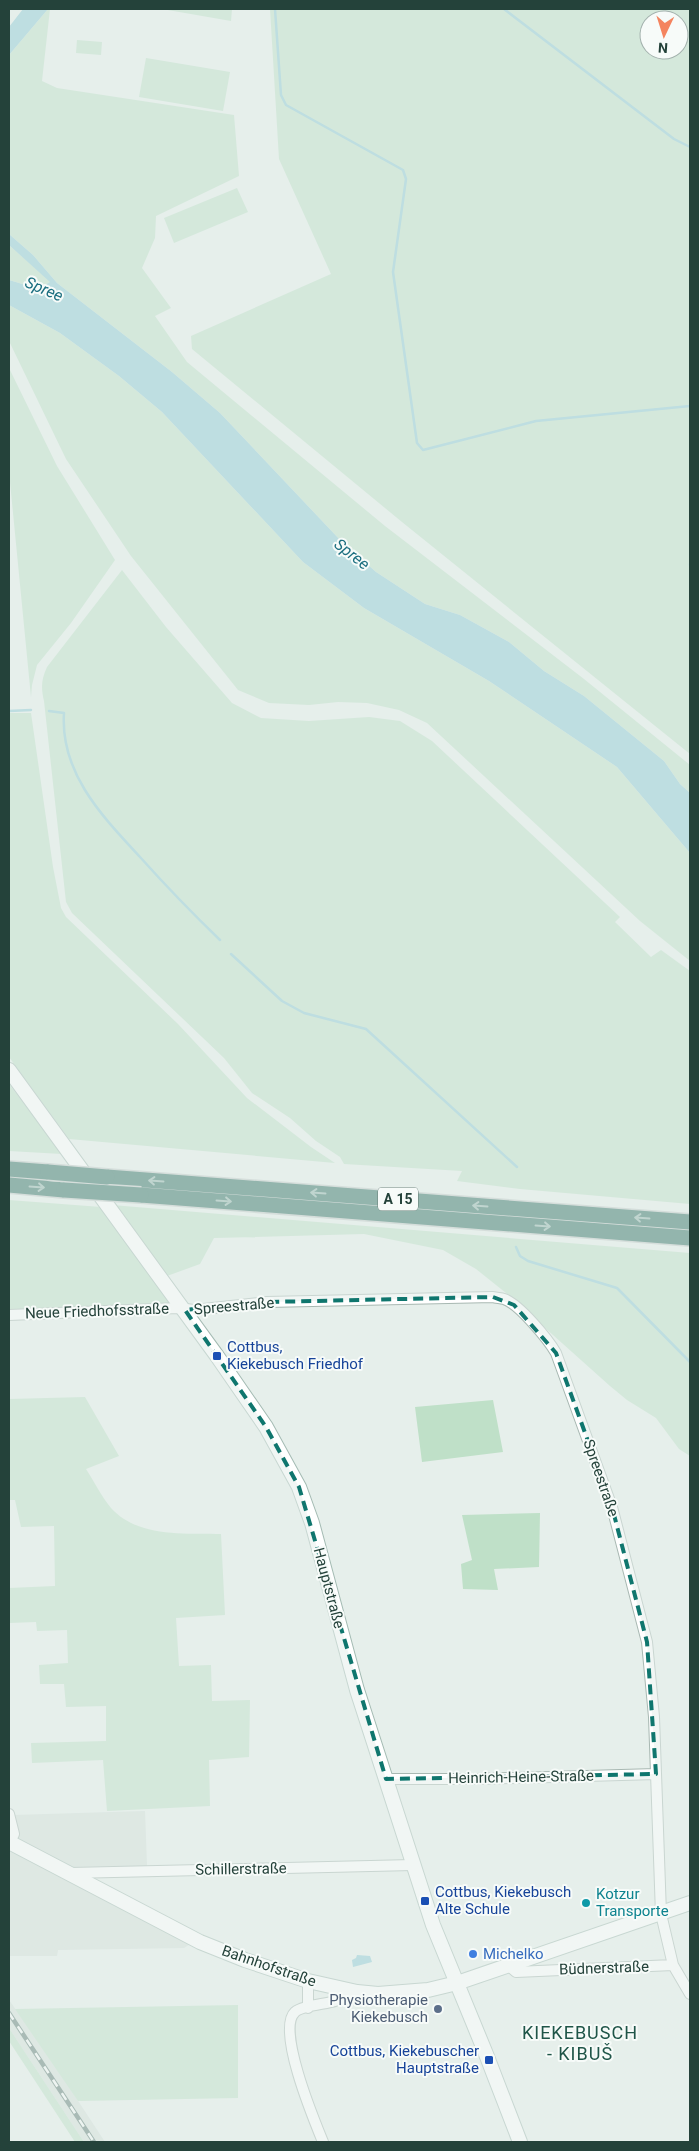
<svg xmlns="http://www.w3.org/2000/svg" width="699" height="2151" viewBox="0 0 699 2151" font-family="Roboto,sans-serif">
  <rect width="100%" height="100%" fill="#e6efeb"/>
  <!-- built -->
  <path fill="#d4dfda" d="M145,1811L147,1866L73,1867L19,1842L14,1815Z
    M9,1849L190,1944L184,1948L58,1950L57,1956H9Z
    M9,2000L50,2058L105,2142H84L9,2028Z"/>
  <!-- green -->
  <path fill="#bfe0c8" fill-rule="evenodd" d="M48,9H50L42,81L57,88L234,115L239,176L156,216L155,238L142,268L171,308L155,316L187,362L385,526L584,679L690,765V793L680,784L664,761L584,696L544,671L509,642L460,615L425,604L376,572L341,541L220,413L172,372L57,283L33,255L9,234V55Z
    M162,9H232L231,21Z
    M270,9H690V754L402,522L192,349L191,336L331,274L279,159ZM649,20H679V50H649Z
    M77,40L102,42L101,55L76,53Z
    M146,58L230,72L223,111L139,97Z
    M237,188L248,212L174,243L164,218Z
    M9,245L51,282L39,289L9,280Z
    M9,305L60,333L119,376L162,412L303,562L364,608L489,681L617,767L690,853V961L640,921L427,723L399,710L367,703L338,702L309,705L269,703L238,690L131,556L66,459L9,341Z
    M9,368L57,466L115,560L71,623L37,665L32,685L31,697L9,472Z
    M122,570L166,627L232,703L261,718L309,721L369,717L400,721L432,741L620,917L615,922L651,957L661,950L690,971V1204L520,1189L457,1181L462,1171L344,1164L340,1157L316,1141L290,1118L252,1093L224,1058L72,913L66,902L44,701C41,688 41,680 47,667Z
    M9,713H31L53,867L61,908L66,917L178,1024L247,1098L311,1147L335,1163L69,1139L9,1057Z
    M9,1084L62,1154L9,1151Z
    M9,1200L101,1207L175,1307L9,1309Z
    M112,1205L690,1253V1456L679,1449L656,1418L627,1400L610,1386L506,1293L476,1269L443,1250L364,1234L214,1238L200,1264L167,1276Z
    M85,1397L119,1456L86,1469C94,1481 101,1496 111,1508C138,1538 185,1533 221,1534L225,1615L176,1618L179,1666L211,1665L212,1701L250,1700L249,1757L209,1760L210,1806L107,1811L103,1760L32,1763L31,1743L106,1741V1706L66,1707L64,1684H40L39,1665L68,1663L67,1630L37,1631L36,1622L9,1623V1588L55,1586L54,1526L21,1527L15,1500H9V1399Z
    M493,1400L503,1452L422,1462L415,1407Z
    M540,1513L539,1567L494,1569L498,1590L463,1589L461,1564L472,1560L462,1515Z
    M238,2005V2098L78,2101L15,2009Z
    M9,2028L84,2142H75L9,2041Z"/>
  <!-- water -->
  <path fill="#8ec9d4" d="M23,9H48L9,55V27Z
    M9,234L33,255L57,283L172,372L220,413L341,541L376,572L425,604L460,615L509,642L544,671L584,696L664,761L680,784L690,793V853L617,767L489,681L364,608L303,562L162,412L119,376L60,333L9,305V280L39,289L50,282L9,245Z
    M357,1955L370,1956L372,1962L353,1967L352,1960L356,1958Z"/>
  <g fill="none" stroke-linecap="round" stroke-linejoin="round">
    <!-- stream -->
    <path stroke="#8ec9d4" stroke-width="2.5" d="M275,9L281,95L286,105L403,170L406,179L393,272L417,443L423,450L536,421L690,406
      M504,9L674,139L690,147
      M690,565V564
      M9,711L31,710
      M49,711L64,713C60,773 102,816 140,857C166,886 192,913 220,940
      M231,954L282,1001L304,1013L366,1029L517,1167
      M516,1247L520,1256L528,1261L617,1288L690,1362"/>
    <!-- street casing -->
    <g stroke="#a8b8b2" stroke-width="12">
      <path id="street" d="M9,1315L178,1308L194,1310L267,1302L493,1297C496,1298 501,1298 504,1299C519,1304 548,1339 556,1353L612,1507L647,1642L654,1717L661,1914L673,1965L690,1994
        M386,1779H477L656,1774
        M9,1814L14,1834L10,1842
        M70,1873L413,1865
        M508,1965L516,1972L673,1965
        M308,2008V1981
        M323,2142C314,2120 276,2029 295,2012C301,2006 326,2004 335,2001C342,1998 350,1995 357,1992"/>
    </g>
    <!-- secondary casing -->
    <g stroke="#a4bbb3" stroke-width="16">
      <path id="secondary" d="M9,1070L217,1356L266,1427L299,1487L312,1523L357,1690L433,1925L486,2054L520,2142
        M9,1842L200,1942L245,1960L308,1981L357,1992L378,1994L428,1990L457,1983L690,1903"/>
    </g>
    <!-- highway casing -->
    <g stroke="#c2cac8" stroke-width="18">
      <path id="highway" d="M9,1169L48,1172
        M107,1177L690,1222
        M9,1185L64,1190
        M141,1195L690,1238"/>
    </g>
    <!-- street -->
    <use href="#street" stroke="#fff" stroke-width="10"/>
    <!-- secondary -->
    <use href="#secondary" stroke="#fff" stroke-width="14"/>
    <!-- highway -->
    <use href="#highway" stroke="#2f6f62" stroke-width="15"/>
    <!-- rail casing -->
    <g stroke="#5f7d75" stroke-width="4.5">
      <path id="rail" d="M9,2013L94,2142"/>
    </g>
    <!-- rail -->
    <use href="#rail" stroke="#f7fbf9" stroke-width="2.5" stroke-dasharray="8" stroke-linecap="butt"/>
    <!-- highway-bridge casing -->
    <g stroke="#c2cac8" stroke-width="18" stroke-linecap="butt">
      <path id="highway-bridge" d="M48,1172L107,1177
        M64,1190L141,1195"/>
    </g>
    <!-- highway-bridge -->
    <use href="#highway-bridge" stroke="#2f6f62" stroke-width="15"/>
  </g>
  <!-- one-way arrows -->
  <defs><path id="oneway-shaft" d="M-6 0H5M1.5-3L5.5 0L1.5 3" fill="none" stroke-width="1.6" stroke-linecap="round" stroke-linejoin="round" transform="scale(1.25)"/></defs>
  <g stroke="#93b5ae">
    <use href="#oneway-shaft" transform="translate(156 1181) rotate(-176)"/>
    <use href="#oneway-shaft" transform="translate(37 1187) rotate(4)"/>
    <use href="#oneway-shaft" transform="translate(318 1193) rotate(-176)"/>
    <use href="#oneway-shaft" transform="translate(224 1201) rotate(4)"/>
    <use href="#oneway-shaft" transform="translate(480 1206) rotate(-176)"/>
    <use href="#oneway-shaft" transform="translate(642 1218) rotate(-176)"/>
    <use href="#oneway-shaft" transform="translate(543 1226) rotate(4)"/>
  </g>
  <!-- marked area -->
  <path d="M0 0H699V2151H0ZM493,1297L514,1305L556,1353L612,1507L647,1642L656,1774L386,1779L299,1487L266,1427L185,1310L267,1302Z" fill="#e6efeb" fill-opacity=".55" fill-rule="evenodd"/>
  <path fill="none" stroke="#0f766e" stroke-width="4" stroke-dasharray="10 6" stroke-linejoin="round" d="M493,1297L514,1305L556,1353L612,1507L647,1642L656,1774L386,1779L299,1487L266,1427L185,1310L267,1302Z"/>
  <!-- markers -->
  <g fill="#1a4fb4" stroke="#f7fbf9" stroke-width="2">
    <rect x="212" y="1351" width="10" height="10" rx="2.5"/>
    <rect x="420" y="1896" width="10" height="10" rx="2.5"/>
    <rect x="484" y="2055" width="10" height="10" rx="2.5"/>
  </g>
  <circle fill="#0f9aa8" stroke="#f7fbf9" stroke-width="2" cx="586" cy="1903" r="5"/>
  <circle fill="#3f7fe0" stroke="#f7fbf9" stroke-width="2" cx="473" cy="1954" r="5"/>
  <circle fill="#5c6f8a" stroke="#f7fbf9" stroke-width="2" cx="438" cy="2009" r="5"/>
  <g text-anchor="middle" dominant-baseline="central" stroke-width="4" stroke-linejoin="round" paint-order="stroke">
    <!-- shield labels -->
    <rect fill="#f7fbf9" stroke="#637a73" stroke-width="1" x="378" y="1187.5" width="40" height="23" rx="4"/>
    <g font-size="14" font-weight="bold" fill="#24423a">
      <text x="398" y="1199">A 15</text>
    </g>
    <!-- street labels -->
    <g font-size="15" fill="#24423a" stroke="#f7fbf9">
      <text transform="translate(234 1306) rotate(-5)">Spreestraße</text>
      <text transform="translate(97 1311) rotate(-2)">Neue Friedhofsstraße</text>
      <text transform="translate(601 1478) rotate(71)">Spreestraße</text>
      <text transform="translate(329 1588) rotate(75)">Hauptstraße</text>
      <text transform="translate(521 1777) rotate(-1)">Heinrich-Heine-Straße</text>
      <text transform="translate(241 1869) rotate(-1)">Schillerstraße</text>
      <text transform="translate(269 1966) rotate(19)">Bahnhofstraße</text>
      <text transform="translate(604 1968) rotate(-2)">Büdnerstraße</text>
    </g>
    <!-- transit labels -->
    <g font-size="15" fill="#164399" stroke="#f7fbf9" text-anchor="start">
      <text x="227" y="1347">Cottbus,<tspan x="227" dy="17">Kiekebusch Friedhof</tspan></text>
      <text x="435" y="1892">Cottbus, Kiekebusch<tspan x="435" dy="17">Alte Schule</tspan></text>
      <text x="479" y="2051" text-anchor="end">Cottbus, Kiekebuscher<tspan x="479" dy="17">Hauptstraße</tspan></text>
    </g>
    <!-- culture labels -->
    <g font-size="15" fill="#0d838f" stroke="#f7fbf9" text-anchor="start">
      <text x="596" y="1894">Kotzur<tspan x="596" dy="17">Transporte</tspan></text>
    </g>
    <!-- shop labels -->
    <g font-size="15" fill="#366cbe" stroke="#f7fbf9" text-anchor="start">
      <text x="483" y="1954">Michelko</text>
    </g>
    <!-- service labels -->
    <g font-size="15" fill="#4e5e75" stroke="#f7fbf9" text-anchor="end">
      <text x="428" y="2000">Physiotherapie<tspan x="428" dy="17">Kiekebusch</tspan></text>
    </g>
    <!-- water labels -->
    <g font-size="16" font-style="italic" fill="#1c6f80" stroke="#f7fbf9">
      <text transform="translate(44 289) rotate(23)">Spree</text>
      <text transform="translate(352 554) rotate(38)">Spree</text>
    </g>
    <!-- quarter labels -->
    <g font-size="18" letter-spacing="1" fill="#1f5548" stroke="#f7fbf9">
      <text x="580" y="2032">KIEKEBUSCH<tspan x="580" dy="21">- KIBUŠ</tspan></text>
    </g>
  </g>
  <!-- border -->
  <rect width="699" height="2151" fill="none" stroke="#24423a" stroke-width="20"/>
  <!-- north arrow -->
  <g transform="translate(664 35) rotate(184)"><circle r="24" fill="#f7fbf9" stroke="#a3b1ad"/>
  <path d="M0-4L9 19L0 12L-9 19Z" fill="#f4845f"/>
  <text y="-8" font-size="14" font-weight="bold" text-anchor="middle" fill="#24423a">N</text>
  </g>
</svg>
